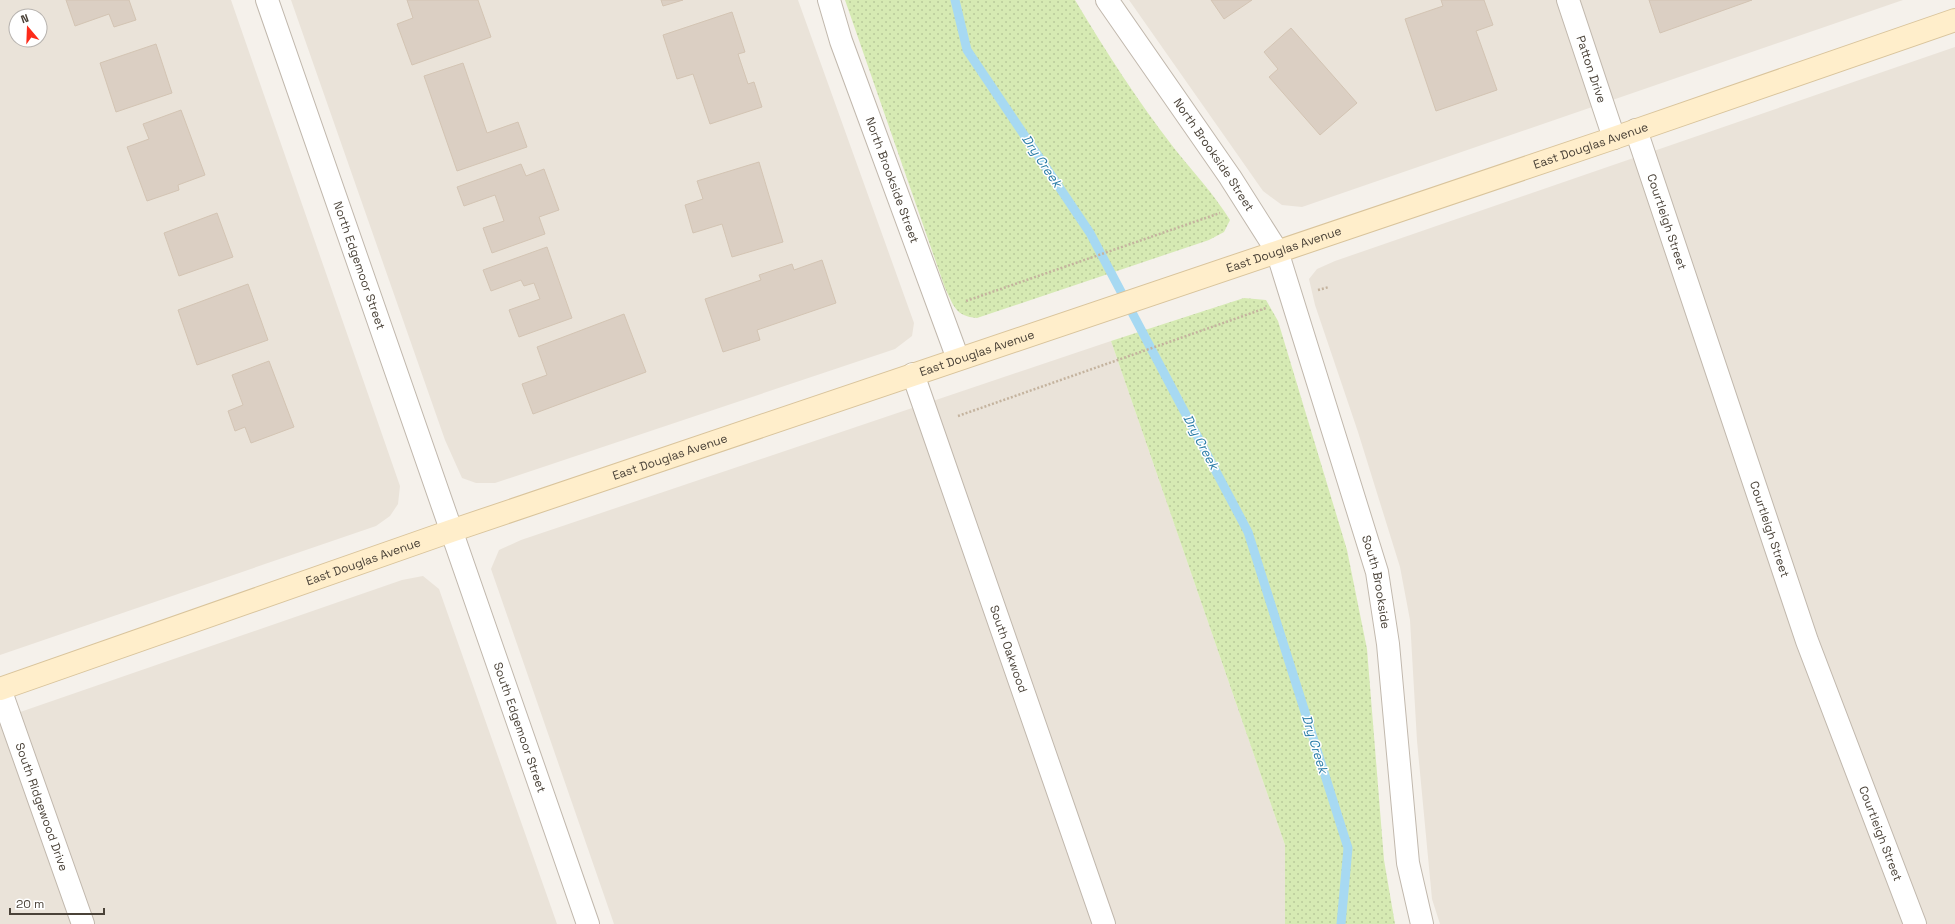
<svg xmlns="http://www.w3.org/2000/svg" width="1955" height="924" viewBox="0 0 1955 924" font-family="'Space Grotesk',sans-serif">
  <defs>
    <pattern id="grass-dots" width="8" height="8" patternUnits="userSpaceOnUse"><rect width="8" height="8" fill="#d6eab3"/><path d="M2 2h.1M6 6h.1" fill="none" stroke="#b9ca9b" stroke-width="1.8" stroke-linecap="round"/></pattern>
  </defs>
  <rect width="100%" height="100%" fill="#f5f1eb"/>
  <!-- residential -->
  <path fill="#eae3d9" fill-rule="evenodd" d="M0,0H231L400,486L398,504L390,516L376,526L0,655ZM16,16H40V40H16Z
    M291,0H798L914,323L912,336L895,349L495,483H476L462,478L445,440Z
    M1129,0H1903L1302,207L1282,205L1263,191Z
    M1955,47V924H1440L1432,899L1417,741L1410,620L1400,567L1358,432L1315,305L1309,279L1317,269L1335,261Z
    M1111,341L1285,845V924H614L491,569L499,550L521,540Z
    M423,576L439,589L557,924H0V719L402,580Z"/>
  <!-- grass -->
  <path fill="url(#grass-dots)" d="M845,0H1075C1106,52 1137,100 1174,148C1193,172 1214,194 1230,220L1224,232L1209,240L977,318C955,316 954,306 945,288Z
    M1244,298L1266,300L1278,321L1347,550L1367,649L1384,860L1395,924H1285V845L1111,341Z"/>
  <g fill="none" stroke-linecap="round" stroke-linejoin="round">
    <!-- stream -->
    <path stroke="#a7d9f2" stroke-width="9" d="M955,0L967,50L1090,233L1248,532L1348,848L1341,924"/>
  </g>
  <!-- building -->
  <path fill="#dbcfc3" stroke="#d3c4b3" d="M66,0H129L136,20L114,27L109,14L75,26Z
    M407,0H478L491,37L412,65L397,24L413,18Z
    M661,0H683L663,6Z
    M1211,0H1252L1224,19Z
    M1441,0H1484L1493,25L1476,31L1497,90L1436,111L1405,19L1443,6Z
    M1649,0H1752L1660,33Z
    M732,12L745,52L738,54L748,84L754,82L762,107L710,124L693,74L677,79L663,35Z
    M1291,28L1357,103L1320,135L1269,77L1278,69L1264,52Z
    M156,44L172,93L116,112L100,63Z
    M463,63L487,133L518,122L527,147L457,171L424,76Z
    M181,110L205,175L178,185L179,190L147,201L127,147L149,139L143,124Z
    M759,162L783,242L732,257L722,224L693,233L685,205L703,199L697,181Z
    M521,164L526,176L544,169L559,210L539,217L545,234L492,253L483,228L504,221L495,195L464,206L457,187Z
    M217,213L233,257L179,276L164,233Z
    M547,247L572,318L519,337L509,310L540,299L534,283L524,286L521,280L491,291L483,270Z
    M822,260L836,303L757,330L760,340L723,352L705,299L761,280L759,275L792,264L794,270Z
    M248,284L268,340L197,365L178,310Z
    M624,314L646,372L533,414L522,384L547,375L537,347Z
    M269,361L294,427L251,443L245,427L235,431L228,411L243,405L232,375Z"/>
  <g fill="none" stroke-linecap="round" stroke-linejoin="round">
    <!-- minor casing -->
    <g stroke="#c1b8ad" stroke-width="24">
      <g id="minor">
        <path id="s1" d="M829,0L841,41L958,359"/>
        <path id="s2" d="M1107,0L1230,177L1277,251L1377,572L1388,644L1408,863L1422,924"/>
        <path id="s3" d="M1568,0L1614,138"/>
        <path id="s4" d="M1636,130L1807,641L1915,924"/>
        <path id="s5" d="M913,374L1104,924"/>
        <path id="s6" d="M0,689L83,924"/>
      </g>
    </g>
    <!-- tertiary casing -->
    <g stroke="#c1b8ad" stroke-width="24">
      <g id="tertiary">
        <path id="s7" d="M267,0L588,924"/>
      </g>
    </g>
    <!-- secondary casing -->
    <g stroke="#d9c49c" stroke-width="24">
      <g id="secondary">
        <path id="s8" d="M0,689L451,531L1614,138L1955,20"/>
      </g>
    </g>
    <!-- path -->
    <path stroke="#c4b39e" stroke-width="2.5" stroke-dasharray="2 2" stroke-linecap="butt" d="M1318,290L1329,287
      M966,301L1220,213
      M958,416L1266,308"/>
    <!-- minor -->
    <use href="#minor" stroke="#fff" stroke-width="22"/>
    <!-- tertiary -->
    <use href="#tertiary" stroke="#fff" stroke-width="22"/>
    <!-- secondary -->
    <use href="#secondary" stroke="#ffeecb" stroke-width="22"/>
  </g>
  <g text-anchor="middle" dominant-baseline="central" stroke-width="3" stroke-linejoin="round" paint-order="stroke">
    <!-- street labels -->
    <g font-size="12" fill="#4a4238" stroke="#fff">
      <text stroke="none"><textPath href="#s3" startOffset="73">Patton Drive</textPath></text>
      <text stroke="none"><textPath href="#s8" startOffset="1681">East Douglas Avenue</textPath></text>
      <text stroke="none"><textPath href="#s2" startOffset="188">North Brookside Street</textPath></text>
      <text stroke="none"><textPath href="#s1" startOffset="191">North Brookside Street</textPath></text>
      <text stroke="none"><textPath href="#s4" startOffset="97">Courtleigh Street</textPath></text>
      <text stroke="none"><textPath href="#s8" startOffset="1357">East Douglas Avenue</textPath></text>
      <text stroke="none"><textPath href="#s7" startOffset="281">North Edgemoor Street</textPath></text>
      <text stroke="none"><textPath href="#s8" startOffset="1033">East Douglas Avenue</textPath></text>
      <text stroke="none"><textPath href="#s8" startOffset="709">East Douglas Avenue</textPath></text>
      <text stroke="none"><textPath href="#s4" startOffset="421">Courtleigh Street</textPath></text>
      <text stroke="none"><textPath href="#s8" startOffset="385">East Douglas Avenue</textPath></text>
      <text stroke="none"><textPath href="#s2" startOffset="649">South Brookside</textPath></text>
      <text stroke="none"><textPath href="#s5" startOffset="291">South Oakwood</textPath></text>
      <text stroke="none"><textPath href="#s7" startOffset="770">South Edgemoor Street</textPath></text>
      <text stroke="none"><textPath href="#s6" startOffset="125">South Ridgewood Drive</textPath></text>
      <text stroke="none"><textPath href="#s4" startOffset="745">Courtleigh Street</textPath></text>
    </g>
    <!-- water labels -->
    <g font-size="13" font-style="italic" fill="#2b7da8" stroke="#fff">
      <text transform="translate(1042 161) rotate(56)">Dry Creek</text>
      <text transform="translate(1201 442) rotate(62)">Dry Creek</text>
      <text transform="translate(1315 744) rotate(73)">Dry Creek</text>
    </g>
  </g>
  <!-- north arrow -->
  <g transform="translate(28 28) rotate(341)"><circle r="19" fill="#ffffff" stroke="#b7b3af"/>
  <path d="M0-3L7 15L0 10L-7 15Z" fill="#fd2b1a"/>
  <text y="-6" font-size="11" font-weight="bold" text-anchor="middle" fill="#4a4238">N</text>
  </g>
  <!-- scale -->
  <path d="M10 908v6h94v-6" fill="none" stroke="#4a4238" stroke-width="2"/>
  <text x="16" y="908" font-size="12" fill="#4a4238" stroke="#ffffff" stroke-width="3" paint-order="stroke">20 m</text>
</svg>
